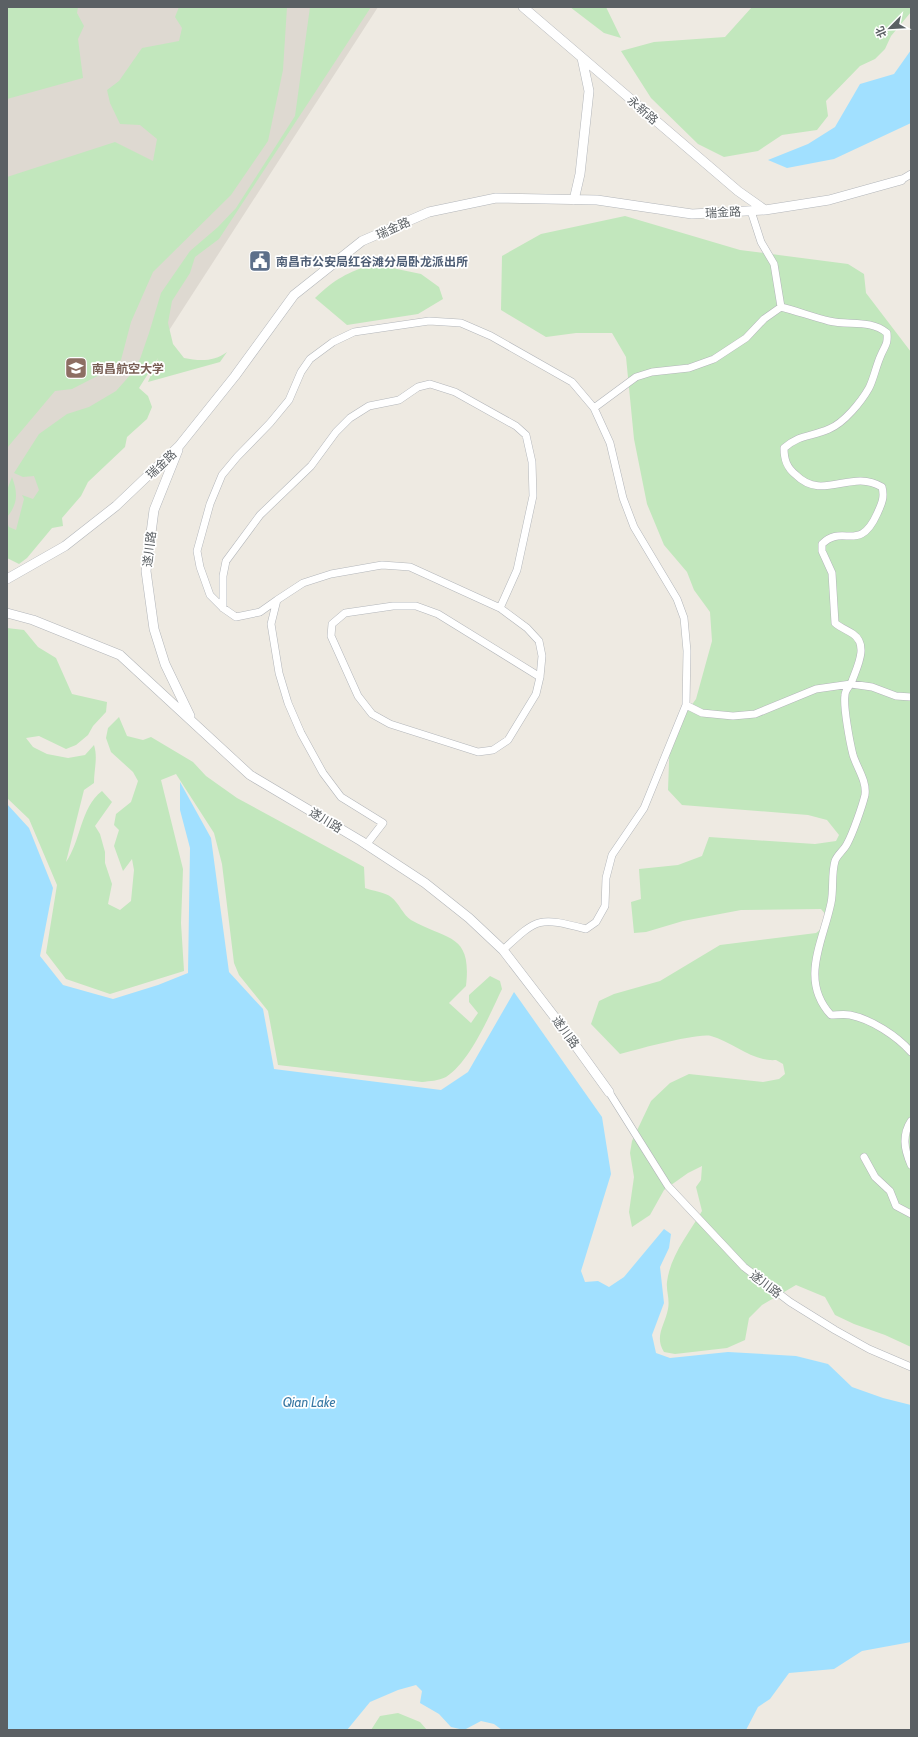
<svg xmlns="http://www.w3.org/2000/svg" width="918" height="1737" viewBox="0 0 918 1737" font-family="Cabin,'Noto Sans SC',sans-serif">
  <rect width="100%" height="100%" fill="#eeeae2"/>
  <!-- education -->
  <path fill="#ded9d1" d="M7,7H378L31,544L7,538Z"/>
  <!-- green -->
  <path fill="#c2e7bd" d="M7,7H78L77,13L84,26L78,39L83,78L7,99Z
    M179,7H287L283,70L268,141L231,195L153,272L131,322L121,360L111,369L72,389L55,391L7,448V177L115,142L153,161L157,139L140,125L120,124L110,103L107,90L119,81L142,48L179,41L182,28L175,17Z
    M310,7H371L219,239L195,257L190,273L172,301L168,323L173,344L184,358C199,361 214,362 227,352L220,362L148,382L158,358L139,388L148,396L152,407L147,419L127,437L125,447L88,482L81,496L62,518L63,526L52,528L27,558L19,564L7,558V523L9,527L16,530L24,499L22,495L33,499L39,490L34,476L23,477L14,473L39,434L67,414L89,407L116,391L132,373L140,359L149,333L161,293L190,251L218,227L236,208L295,116Z
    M570,7H606L621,38L604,33Z
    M752,7H911V12L891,36L885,49L875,59L860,66L826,101L828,116L817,130L782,135L758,151L724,157L698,144L651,98L621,51L654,42L725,37Z
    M625,216L740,250L848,264L864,274L866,293L911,352V1347L885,1335L854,1324L835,1315L825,1297L796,1285L762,1305L749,1318L745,1340L727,1348L675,1354L664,1352C654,1336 665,1325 668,1309C670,1299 666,1291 667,1282C670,1256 689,1233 702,1211L696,1187L701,1180L702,1166L688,1173L664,1190L650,1215L632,1227L629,1212L634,1177L630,1153L632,1141L651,1101L670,1083L689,1074L763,1082L779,1079L785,1074L783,1064L776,1060C753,1062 733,1042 711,1036C700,1032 634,1050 620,1054L591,1024L599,1001L614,994L660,981L720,945L816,933L825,926L827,916L821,909L741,910L683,921L646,932L634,933L631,902L641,899L639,869L678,865L702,856L709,837L815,844L836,841L839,835L827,820L808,815L682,805L668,790L670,735L696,699L712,641L710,612L694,590L687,572L664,545L647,504L634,439L626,357L612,333H576L546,337L501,310L502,256L541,234Z
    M373,264L421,274L439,287L443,299L418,314L347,325L315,298C336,278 347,273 373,264Z
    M12,477C18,493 18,504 7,517V490Z
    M7,628L24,630L38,647L56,658L72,694L107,702L106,712L93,726L88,735L76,745L66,749L39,736L26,738L33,747L47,754L68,758L85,755L94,745C98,758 94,769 94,783L84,790L66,862C81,841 80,808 102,791L112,802L95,826L100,834L105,852V863L112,884L108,904L120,910L131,901L134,870L132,859L123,871L114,846L119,830L114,825L116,814L131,802L138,781L133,772L111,752L106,738L108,728L119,717L127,736L143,740L151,737L193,762L206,776L237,798L364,867L365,888C372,891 385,892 391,897C399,903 403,915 411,920C448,941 472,933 466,986L449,1003L471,1023L478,1013L469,1002V995L490,976L500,981L502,989C490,1014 470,1062 446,1077C438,1081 430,1081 422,1082L278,1065L268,1011L239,975L234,963L222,864L214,833L176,774L161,780L183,869L181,923L184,971L110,994L66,979L46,953L57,885L29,819L7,798Z
    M398,1713L420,1722L427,1730H371L380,1716Z"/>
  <!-- water -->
  <path fill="#a1e0ff" d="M911,50V123L834,159L787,168L768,160L808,144L835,127L860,84L894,74Z
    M180,782L211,838L229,972L263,1009L274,1069L441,1090L468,1072L514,992L602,1117L611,1174L581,1271L585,1282L598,1281L609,1287L624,1277L664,1229L671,1234L669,1248L660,1267L664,1303L652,1335L656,1353L670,1358L728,1352L796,1356L828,1364L852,1387L883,1398L911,1405V1642L862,1651L834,1669L789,1673L770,1699L758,1707L746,1730H502L494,1724L481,1721L464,1730L451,1727L439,1714L420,1703L422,1691L416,1685L398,1690L370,1702L347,1730H7V804L29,828L53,888L40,956L63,985L113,999L158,985L188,973L190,848L180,810Z"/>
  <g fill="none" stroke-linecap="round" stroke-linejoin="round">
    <!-- minor casing -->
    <g stroke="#b3b6ba" stroke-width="8">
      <path id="minor" d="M901,180L911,174
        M781,307C797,311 813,317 829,321C849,326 870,319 887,333C888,345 885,345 881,355C876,366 874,378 869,388C861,402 844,423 829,429C811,437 800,434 784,448C784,460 787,468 796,475C823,502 851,468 882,487C885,498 881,505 877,514C859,554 843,523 822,544V551L832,573L835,623C841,628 847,630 853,634C869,645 857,667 852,681C850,686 845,690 845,695C843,706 850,743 853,755C857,768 867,781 865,795C862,807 853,833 847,844C844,850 837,855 835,861C831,875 834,889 831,903C823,942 799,980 831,1015C837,1015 844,1014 850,1015C871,1019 897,1036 911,1052
        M594,408L636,377L652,372L689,368L714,359L746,338L764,319L781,307L774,264L761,242L751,211
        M277,600L303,583L331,574L382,565L410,567L500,608L527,628L539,641L542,656L540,677L536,694L508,740L493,750L478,752L390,724L372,714L358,696L331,636L332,624L345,613L393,606H416L438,614L540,677
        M223,608V576L226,561L260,515L311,466L336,432L350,418L369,406L399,400L418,387L430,384L455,392L516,426L526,435L532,462L533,496L517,570L500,608
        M686,705L702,713L733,716L755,714L816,689L851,684L872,687L896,696L911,697
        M366,845L383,823L341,797L323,773L301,733L288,703L279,673L271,624L277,600L260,612L236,617L223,608L210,595L200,567L197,551L210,504L222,475L237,457L270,423L289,400L301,372L310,359L333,342L354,332L429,321L461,323L491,336L572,382L594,408L610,443L623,498L634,527L677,599L684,618L687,651L686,705L644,808L612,855L606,878L605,906L596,922L586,929C539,917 538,917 503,950
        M609,1092L668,1186L744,1267L790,1302L835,1330L869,1349L911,1367
        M911,1121C902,1135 904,1149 911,1165
        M864,1157L875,1177L890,1191L896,1206L911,1214"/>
    </g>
    <!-- tertiary casing -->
    <g stroke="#b3b6ba" stroke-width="10">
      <path id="tertiary" d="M523,7L738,191L765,210
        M574,200L580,174L589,91L582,58
        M178,450L154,510L146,571L154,629L165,664L190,716
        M7,579L65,546L116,506L179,446L235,376L294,295L362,241L429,212L496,198L597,200L692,214L765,210L829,200L901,180
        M7,613L33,620L120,655L250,775L361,841L425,883L469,918L503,950L560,1024L609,1092"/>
    </g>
    <!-- minor -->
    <use href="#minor" stroke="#fff" stroke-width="7"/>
    <!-- tertiary -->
    <use href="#tertiary" stroke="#fff" stroke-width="9"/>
  </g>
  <!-- icons -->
  <defs>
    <g id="civic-square" transform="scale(1.15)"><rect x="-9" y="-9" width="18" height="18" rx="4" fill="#5c6f8a" stroke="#fff"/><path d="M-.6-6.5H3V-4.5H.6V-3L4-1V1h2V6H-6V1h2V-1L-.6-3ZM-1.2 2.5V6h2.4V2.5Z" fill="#fff"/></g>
    <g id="university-square" transform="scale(1.15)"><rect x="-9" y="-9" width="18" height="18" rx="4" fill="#8d6e63" stroke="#fff"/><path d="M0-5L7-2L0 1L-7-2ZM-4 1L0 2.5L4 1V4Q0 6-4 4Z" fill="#fff"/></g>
  </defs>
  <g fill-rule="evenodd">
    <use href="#civic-square" x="260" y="261"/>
    <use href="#university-square" x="76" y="368"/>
  </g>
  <g text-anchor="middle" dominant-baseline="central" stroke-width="3.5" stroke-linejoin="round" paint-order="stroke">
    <!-- street labels -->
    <g font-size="12" fill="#5b6064" stroke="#fff">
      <text transform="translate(643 110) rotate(41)">永新路</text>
      <text transform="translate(723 212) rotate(-3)">瑞金路</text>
      <text transform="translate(393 228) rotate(-24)">瑞金路</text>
      <text transform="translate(161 464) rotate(-43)">瑞金路</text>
      <text transform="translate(149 549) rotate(-83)">遂川路</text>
      <text transform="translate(326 820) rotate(31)">遂川路</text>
      <text transform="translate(566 1032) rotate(54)">遂川路</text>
      <text transform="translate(766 1284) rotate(37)">遂川路</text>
    </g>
    <!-- service labels -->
    <g font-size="12" font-weight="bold" fill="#4e5e75" stroke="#fff" text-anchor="start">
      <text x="276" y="261">南昌市公安局红谷滩分局卧龙派出所</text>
    </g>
    <!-- education labels -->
    <g font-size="12" font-weight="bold" fill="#785e54" stroke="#fff" text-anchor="start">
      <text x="92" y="368">南昌航空大学</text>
    </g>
    <!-- water labels -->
    <g font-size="13" font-style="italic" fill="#3677a3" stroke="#fff">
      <text x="309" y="1402">Qian Lake</text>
    </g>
  </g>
  <!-- border -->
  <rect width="918" height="1737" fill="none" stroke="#5b6064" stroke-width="16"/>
  <!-- north arrow -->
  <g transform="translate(890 28) rotate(246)" stroke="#ffffff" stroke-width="3" paint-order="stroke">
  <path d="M0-3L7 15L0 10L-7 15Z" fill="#5b6064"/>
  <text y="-6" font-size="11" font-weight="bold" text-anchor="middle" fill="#5b6064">北</text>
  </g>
</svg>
